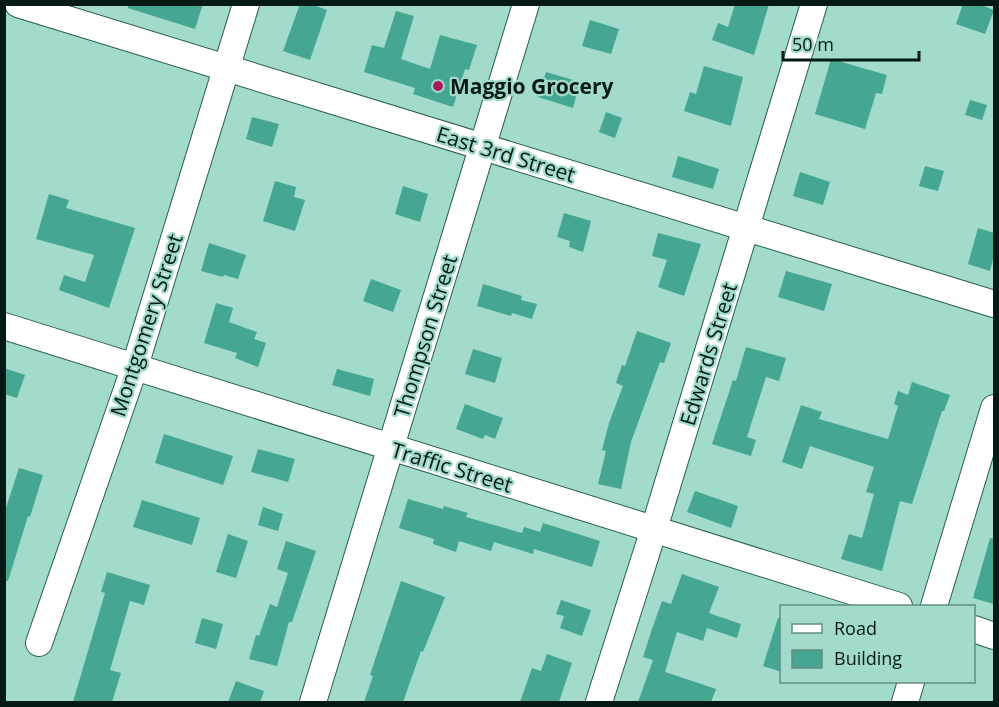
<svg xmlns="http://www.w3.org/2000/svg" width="999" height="707" viewBox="0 0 999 707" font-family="'Open Sans',sans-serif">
  <rect width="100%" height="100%" fill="#a2dacc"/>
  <!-- building -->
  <path fill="#45a692" d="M128,4H203L195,29L128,8Z
    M300,4H311L327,10L310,60L283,51Z
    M735,4H769L754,55L712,40L718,23L728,27Z
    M963,4H979L994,10L985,34L956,24Z
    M396,11L414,16L401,59L430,69L440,35L477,45L469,70L465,69L453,107L413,94L415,88L364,72L372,45L384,48Z
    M590,20L619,29L611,54L582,46Z
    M831,59L887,75L882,94L876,93L865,129L815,114Z
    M704,66L743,77L731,126L684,111L690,92L696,94Z
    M546,72L580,82L573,108L538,97Z
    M970,100L987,105L982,120L965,115Z
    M606,112L622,118L615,138L599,132Z
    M252,117L279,124L272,147L246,139Z
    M678,156L719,169L713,189L672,177Z
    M925,166L944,171L938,191L919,186Z
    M800,172L830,182L823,205L793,196Z
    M275,181L296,187L294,197L305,200L295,231L263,221Z
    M403,186L428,194L420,222L395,214Z
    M49,194L69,200L66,208L135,228L109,308L59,290L64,275L85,282L94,255L36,239Z
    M564,213L591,221L583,252L569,247L570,241L557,237Z
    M978,228L994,233V255L990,271L968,264Z
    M658,233L701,244L684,296L658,287L667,260L652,256Z
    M209,243L246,255L238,279L224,275L223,277L201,271Z
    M786,271L832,284L824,311L778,297Z
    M371,279L401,290L393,312L363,301Z
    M483,284L522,296L521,300L537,304L532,319L512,313L511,316L477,306Z
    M216,303L233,308L229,322L257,332L254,339L266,343L258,367L235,358L237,353L204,343Z
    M637,331L671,343L664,363L660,362L631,442L621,489L598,484L606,451L602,450L609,423L623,386L616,383L622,365L625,366Z
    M746,347L786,358L779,381L766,377L747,437L756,440L751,456L712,444L733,380L736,381Z
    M473,349L502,358L495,383L465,374Z
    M4,368L25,375L17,398L4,394Z
    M337,369L374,379L370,396L332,385Z
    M912,382L950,395L944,411H942L912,504L900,501L882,571L841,559L849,534L862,538L874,494L866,492L874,467L810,446L802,469L782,462L801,405L822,412L819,419L888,439L898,406L894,404L898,391L908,395Z
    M465,404L503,418L495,439L485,435L483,439L456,429Z
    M164,434L233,456L223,485L155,463Z
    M258,449L295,459L288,482L251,472Z
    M19,468L43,475L30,517L28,516L8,581H4V514Z
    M695,491L738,506L731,528L687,512Z
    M408,499L443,509L444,506L468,513L466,517L522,533L524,527L540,532L543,523L600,541L592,567L534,549L533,554L494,542L491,551L459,541L456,552L433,544L434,539L399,528Z
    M142,500L200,518L192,545L133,527Z
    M263,507L283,514L278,531L258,525Z
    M228,534L248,541L236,578L216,572Z
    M990,538L994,539V604L973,598Z
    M286,541L316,551L292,622H289L277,666L249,659L256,635L259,636L270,604L277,607L288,573L277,569Z
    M107,572L150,585L144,605L130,601L110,670L121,673L112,702H73L105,593L101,592Z
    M682,574L719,587L709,613L741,624L737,638L707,628L703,641L677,632L665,672L716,689L711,702H638L653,660L643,657L652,629L662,601L671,604Z
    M401,581L445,597L423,652L421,651L403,702H364L373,676L370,675Z
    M561,600L591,610L582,636L560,628L564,616L556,614Z
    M202,618L223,624L216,649L195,643Z
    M778,618H782V672L763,666Z
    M547,654L572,663L559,702H520L532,668L541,671Z
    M236,681L264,691L260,702H228Z"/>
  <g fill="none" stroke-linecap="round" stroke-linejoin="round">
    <!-- minor casing -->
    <g stroke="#285d52" stroke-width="28">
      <path id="minor" d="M18,4L994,304
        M4,326L899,606
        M934,606L994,408
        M974,629L994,636
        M39,643L135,366L246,4
        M313,702L526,4
        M599,702L654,529L814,4
        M905,702L911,682"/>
    </g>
    <!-- minor -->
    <use href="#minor" stroke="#fff" stroke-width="26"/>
  </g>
  <!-- markers -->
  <circle fill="#a71c5f" stroke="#a2dacc" stroke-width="2" cx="438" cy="86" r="6"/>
  <g text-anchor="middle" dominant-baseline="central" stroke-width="4.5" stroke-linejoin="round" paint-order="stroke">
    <!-- poi labels -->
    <g font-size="21" font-weight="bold" fill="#051a16" stroke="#a2dacc" text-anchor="start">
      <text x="450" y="86">Maggio Grocery</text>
    </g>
    <!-- street labels -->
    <g font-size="21" fill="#051a16" stroke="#a2dacc">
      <text transform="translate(506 154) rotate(17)">East 3rd Street</text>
      <text transform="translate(146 325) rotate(-72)">Montgomery Street</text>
      <text transform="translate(425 336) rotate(-73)">Thompson Street</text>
      <text transform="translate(708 354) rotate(-73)">Edwards Street</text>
      <text transform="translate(452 467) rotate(17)">Traffic Street</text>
    </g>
  </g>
  <!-- border -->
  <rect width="999" height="707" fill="none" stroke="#051a16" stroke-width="12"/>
  <!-- legend -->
  <rect x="780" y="605" width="195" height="78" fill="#a2dacc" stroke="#638d83" stroke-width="1.5"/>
  <rect x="792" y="624" width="30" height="9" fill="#ffffff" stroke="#638d83" stroke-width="1.5"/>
  <text x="834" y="635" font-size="18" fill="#051a16">Road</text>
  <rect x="792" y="650" width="30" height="18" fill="#45a692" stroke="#638d83" stroke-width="1.5"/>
  <text x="834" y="665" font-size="18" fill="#051a16">Building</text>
  <!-- scale -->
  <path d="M783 51v9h136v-9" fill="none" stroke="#051a16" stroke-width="3"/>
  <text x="792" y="51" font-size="18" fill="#051a16" stroke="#a2dacc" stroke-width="4.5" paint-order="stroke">50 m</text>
</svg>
